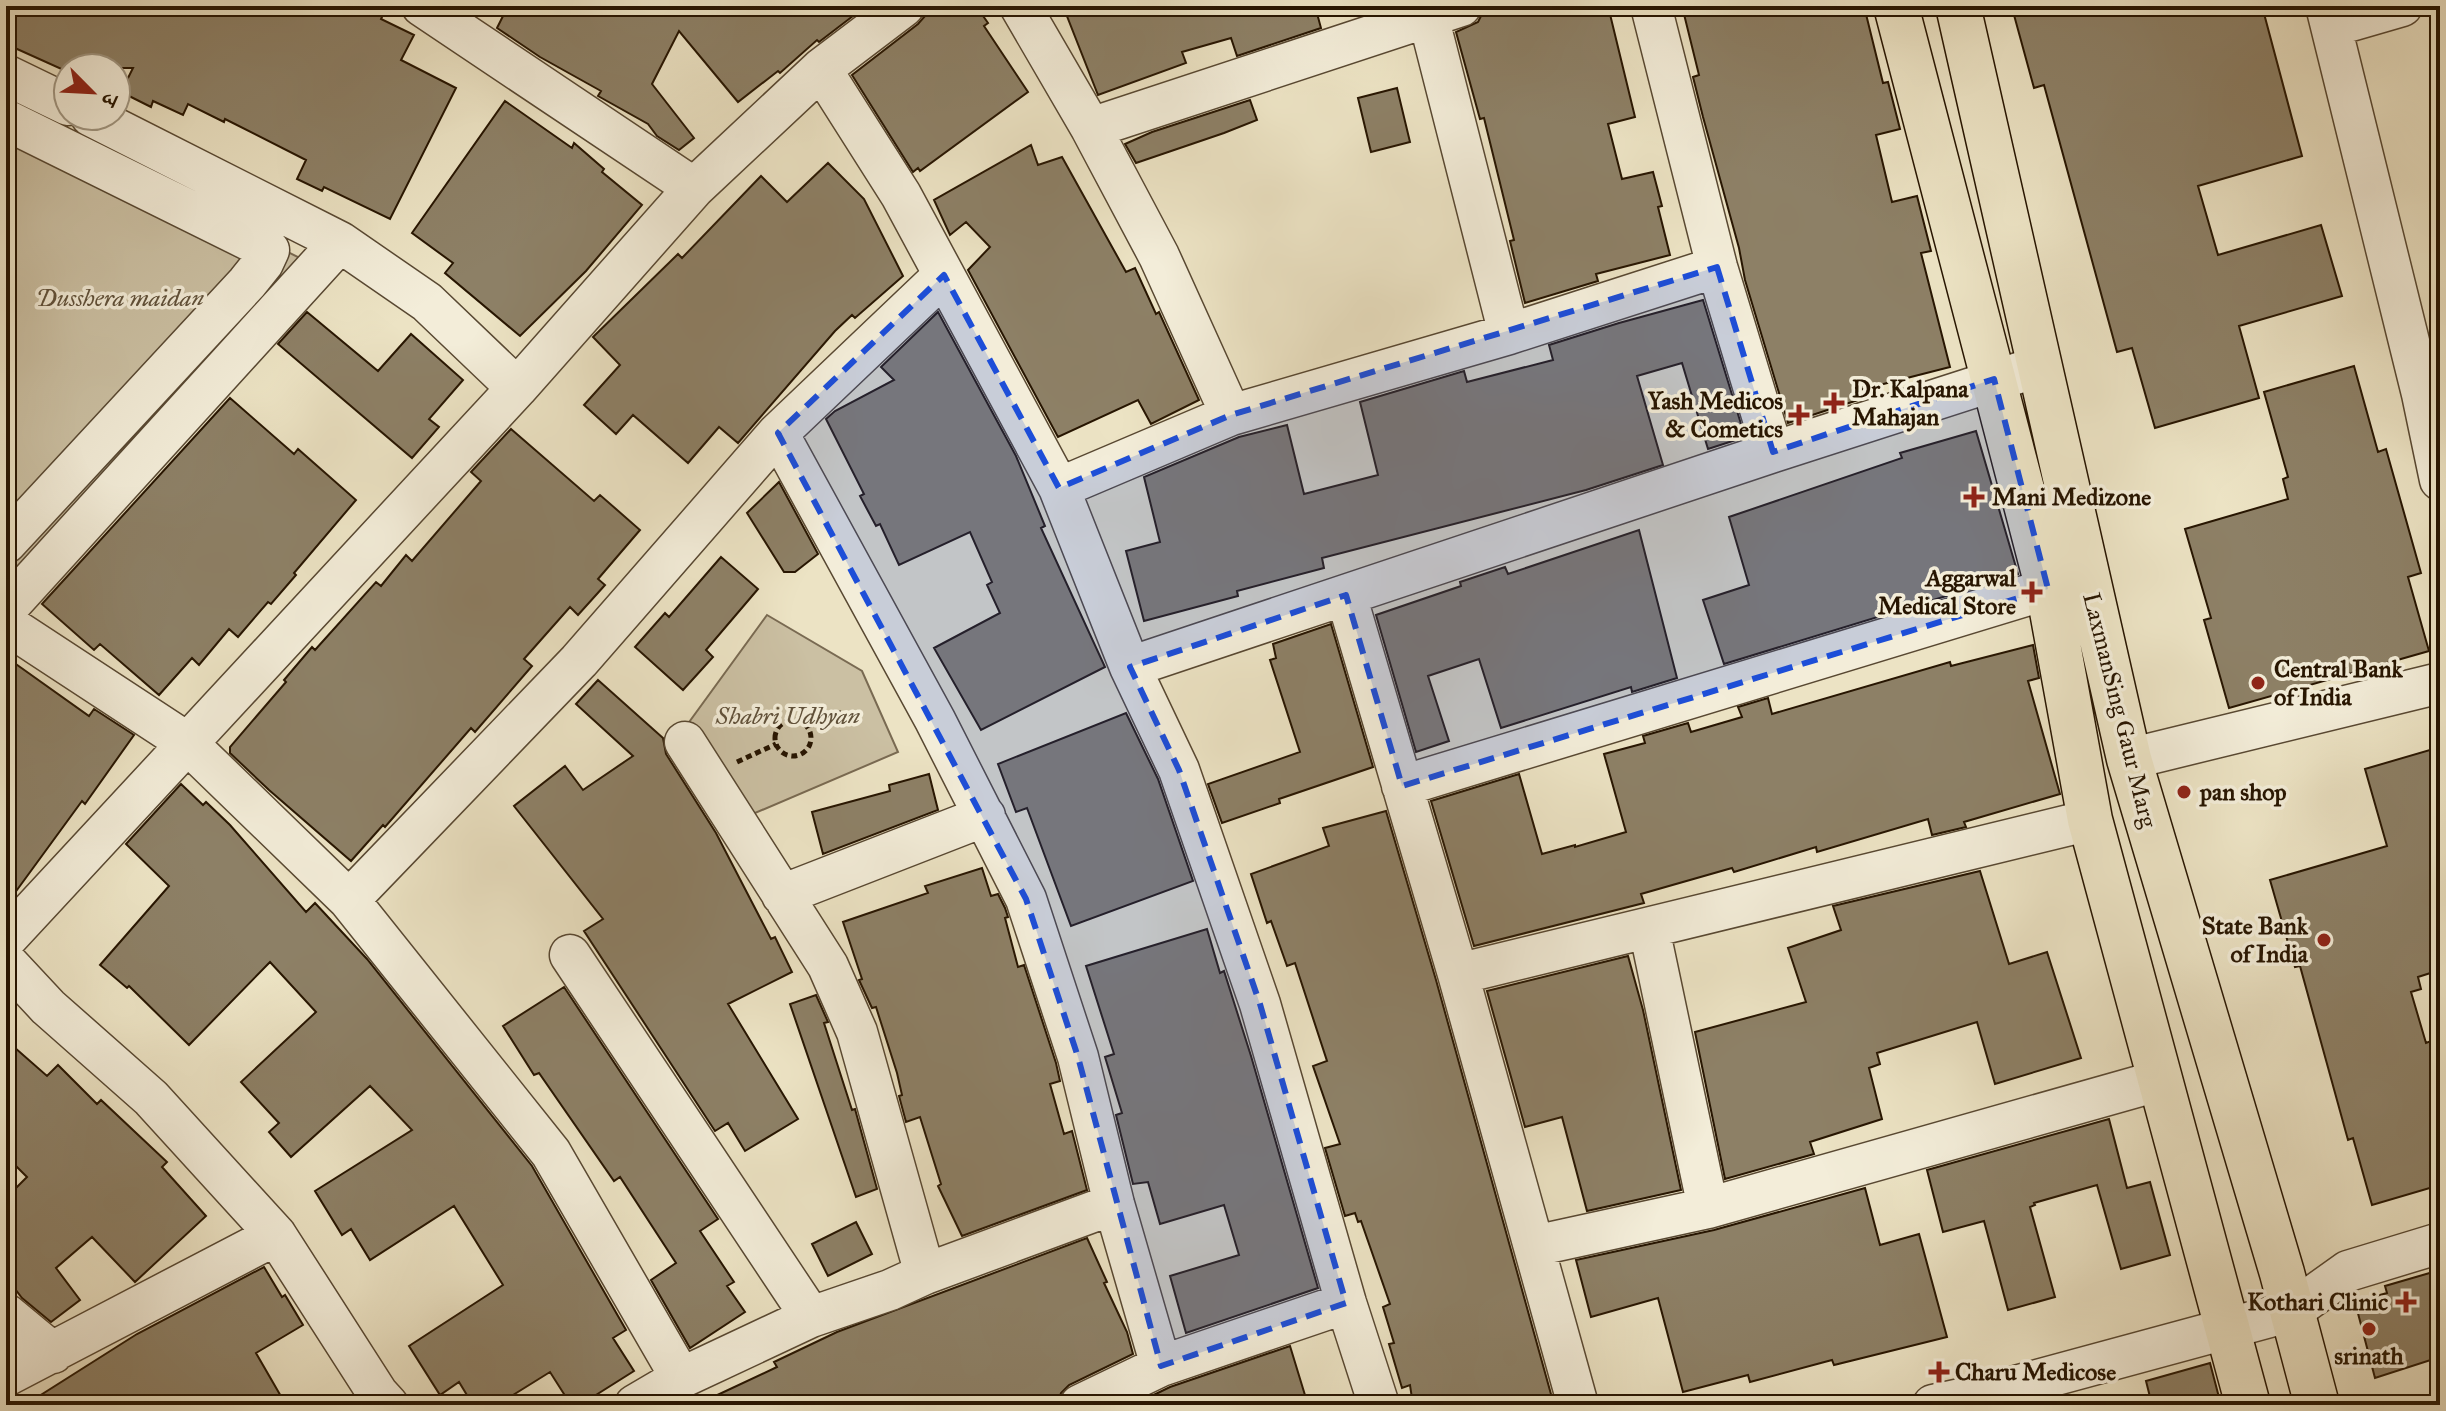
<svg xmlns="http://www.w3.org/2000/svg" width="2446" height="1411" viewBox="0 0 2446 1411" font-family="'IM FELL Great Primer','Noto Serif Devanagari',serif">
  <rect width="100%" height="100%" fill="#ece3c4"/>
  <filter id="stains"><feTurbulence type="fractalNoise" baseFrequency=".0025" numOctaves="4"/><feColorMatrix values="0 0 0 0 .2 0 0 0 0 .09 0 0 0 0 .02 0 0 0 .5 -.17"/></filter>
  <radialGradient id="worn" r=".72"><stop offset=".6" stop-color="#630" stop-opacity="0"/><stop offset="1" stop-color="#630" stop-opacity=".3"/></radialGradient>
  <!-- green -->
  <path fill="#cbc0a3" stroke="#796a52" stroke-width="2" d="M6,113L308,262L6,588Z
    M767,615L862,671L898,752L741,819L679,736Z"/>
  <!-- building -->
  <path fill="#8d8066" stroke="#271501" stroke-width="2" d="M6,6H387L381,19L414,35L401,60L456,88L390,219L324,187L322,191L297,179L306,160L225,119L224,122L188,104L183,115L153,101L151,107L121,92L133,68H74L68,65V72L6,44Z
    M508,6H866L819,42L817,40L780,73L778,71L738,102L679,31L652,84L694,138L679,150L657,136L648,124L598,96L601,91L540,57L497,28Z
    M927,6H976L988,23L984,26L1028,92L920,171L918,168L913,172L852,75L918,24L925,16Z
    M1063,6H1315L1321,28L1237,56L1231,38L1182,52L1186,63L1098,95Z
    M1499,6H1608L1635,117L1608,124L1622,179L1653,172L1662,206L1658,207L1670,255L1596,274L1598,281L1525,303L1510,241L1514,240L1484,118L1480,119L1456,32L1478,22L1484,10Z
    M1682,6H1864L1883,83L1888,82L1900,129L1876,135L1892,202L1917,196L1931,251L1921,253L1950,367L1856,391L1858,400L1788,423L1745,280L1739,248L1703,117L1693,77L1699,75Z
    M2043,6H2262L2302,156L2198,186L2218,255L2321,225L2342,296L2239,326L2259,398L2155,428L2132,348L2117,352L2044,85L2034,88L2014,15Z
    M1397,88L1410,142L1371,152L1358,98Z
    M1250,100L1257,120L1224,133L1136,163L1125,144L1152,132Z
    M505,101L572,148L574,143L604,169L602,172L642,205L586,271L520,336L445,273L453,263L412,233Z
    M1031,145L1038,165L1062,157L1126,272L1135,268L1156,314L1159,312L1199,400L1151,424L1138,400L1058,437L968,270L990,247L966,222L950,235L934,200Z
    M828,163L864,199L903,276L855,318L852,315L835,331L738,443L719,427L688,463L633,415L616,434L584,405L620,365L593,337L678,254L682,258L761,176L787,202Z
    M1703,300L1745,437L1708,449L1682,363L1637,376L1663,465L1586,490L1322,558L1324,568L1237,591L1238,596L1144,621L1126,551L1160,542L1144,477L1239,437L1287,425L1304,494L1378,475L1360,402L1464,371L1467,382L1553,360L1549,345L1619,323Z
    M307,312L378,371L411,334L463,380L429,419L439,427L412,458L278,344Z
    M938,312L1016,456L1045,526L1041,528L1105,667L981,730L934,648L1000,613L987,585L992,582L970,532L899,565L880,524L876,526L860,496L864,494L826,419L835,411L894,380L881,367Z
    M2354,366L2378,452L2386,449L2421,573L2408,577L2429,651L2229,708L2204,620L2211,618L2185,529L2288,499L2283,479L2288,477L2264,392Z
    M230,398L294,454L298,449L356,500L294,573L296,575L271,604L268,602L238,637L229,629L199,665L192,658L159,695L100,644L94,650L42,604Z
    M511,429L594,501L600,495L640,530L598,579L605,585L578,615L570,607L524,659L532,666L475,732L471,728L385,827L383,825L351,861L269,790L230,753V747L286,682L284,680L312,647L315,650L376,582L381,586L406,555L412,561L481,481L471,472Z
    M1976,431L2018,574L1724,664L1703,600L1749,585L1729,517L1902,458L1900,453Z
    M779,482L818,554L795,572H784L747,513Z
    M1639,530L1677,678L1632,692L1631,687L1501,728L1479,659L1428,676L1449,741L1416,752L1376,615L1461,586L1460,582L1505,567L1508,574Z
    M721,557L758,589L706,650L713,657L683,690L635,647L665,613L669,617Z
    M1331,624L1373,767L1279,799L1280,803L1222,823L1208,784L1300,752L1270,660L1276,658L1273,644Z
    M2033,645L2039,678L2028,681L2060,794L1964,822L1966,827L1932,835L1928,819L1817,852L1816,847L1734,872L1732,868L1641,894L1644,903L1474,946L1431,801L1519,774L1542,854L1575,845V847L1626,832L1604,754L1645,743L1643,736L1688,723L1691,732L1742,717L1738,707L1768,698L1772,714L1950,662L1951,666Z
    M6,657L89,716L94,709L134,735L85,804L82,801L6,905Z
    M598,680L663,738L666,754L716,833L771,939L775,937L792,972L728,1004L798,1119L745,1151L728,1123L715,1131L584,931L603,919L514,806L565,766L583,790L633,756L576,704Z
    M1126,713L1158,779L1193,881L1071,926L1027,808L1016,812L998,764Z
    M2440,747V970L2418,977L2421,989L2411,992L2426,1043L2431,1041L2440,1071V1185L2372,1205L2353,1138L2348,1140L2300,966L2295,967L2270,880L2387,846L2365,769Z
    M929,774L938,810L823,854L812,812L890,791L889,785Z
    M181,784L203,805L206,802L230,825L306,912L315,903L367,959L532,1166L626,1330L613,1338L634,1371L580,1405H571L550,1372L497,1405H473L459,1382L440,1395L409,1346L503,1285L454,1206L370,1260L351,1229L342,1235L315,1191L412,1130L370,1086L291,1157L269,1132L279,1123L241,1082L316,1012L270,962L189,1045L129,986L127,988L100,965L169,886L126,844Z
    M1386,811L1436,980L1554,1405H1413L1410,1385L1402,1388L1389,1344L1394,1343L1383,1307L1390,1304L1361,1221L1358,1222L1355,1213L1345,1216L1325,1148L1340,1144L1313,1066L1327,1061L1295,963L1287,966L1271,921L1267,923L1251,874L1329,846L1323,828Z
    M982,868L991,896L998,894L1005,908L1008,917L1005,918L1018,967L1024,965L1056,1063L1060,1081L1050,1084L1064,1134L1072,1131L1087,1190L962,1236L938,1186L941,1184L920,1117L906,1122L899,1096L902,1095L897,1073L876,1007L872,1008L859,980L862,979L843,922L928,893L925,886Z
    M1980,871L2009,964L2047,952L2081,1058L1995,1084L1977,1022L1877,1053L1880,1064L1869,1068L1882,1119L1810,1142L1814,1154L1725,1179L1695,1032L1806,1002L1788,948L1841,930L1833,906Z
    M1207,929L1220,973L1224,971L1251,1056L1318,1288L1186,1333L1170,1276L1239,1255L1224,1205L1160,1224L1148,1182L1133,1184L1116,1115L1122,1113L1105,1057L1114,1054L1086,966Z
    M1628,956L1643,1010L1681,1190L1587,1211L1562,1117L1525,1127L1487,991Z
    M564,987L718,1219L700,1231L734,1282L727,1286L745,1312L690,1348L651,1280L676,1263L620,1177L614,1181L539,1073L534,1075L503,1026Z
    M816,995L828,1022L824,1023L852,1110L855,1109L877,1189L856,1197L790,1004Z
    M6,1040L47,1076L58,1065L97,1104L101,1100L167,1162L162,1167L206,1216L135,1282L92,1237L56,1268L80,1300L51,1322L22,1298L6,1277V1198L27,1177L6,1156Z
    M2109,1119L2127,1188L2150,1182L2170,1255L2121,1269L2097,1185L2034,1203L2035,1205L2030,1207L2055,1297L2008,1310L1984,1221L1943,1232L1927,1170Z
    M1865,1188L1880,1245L1919,1234L1947,1337L1834,1365L1832,1360L1750,1382L1748,1375L1683,1392L1658,1298L1591,1317L1576,1260L1714,1230Z
    M856,1222L872,1254L828,1276L812,1244Z
    M1087,1238L1107,1282L1104,1283L1127,1332L1133,1354L1069,1385L1061,1393L1057,1405H696L777,1367L774,1362L837,1332Z
    M264,1267L282,1297L285,1295L303,1325L256,1353L286,1405H25L137,1334Z
    M2433,1272L2440,1297V1357L2375,1378L2355,1302L2387,1293L2385,1286Z
    M1290,1346L1308,1405H1133L1170,1387Z
    M2210,1363L2221,1405H2152L2146,1381Z"/>
  <g fill="none" stroke-linecap="round" stroke-linejoin="round">
    <!-- minor casing -->
    <g stroke="#584832" stroke-width="43">
      <path id="minor" d="M422,6L694,188
        M1020,6L1091,128L1159,256L1231,415
        M1651,6L1717,267L1773,452
        M2326,6L2422,394L2440,480
        M1428,16L1509,334
        M2333,26L2402,6
        M821,69L901,195L1059,488L1130,667L1179,770L1260,1004L1346,1303L1379,1405
        M6,75L68,105
        M91,116L340,242L427,302L517,388
        M6,120L269,250L263,263L247,283L6,543
        M1091,128L1461,6
        M778,433L935,720L1026,899L1078,1057L1114,1204L1161,1366
        M1059,488L1231,415L1509,334L1717,267
        M1346,595L1458,974L1578,1405
        M6,609L340,242
        M6,624L186,742L349,900L551,1153L681,1378
        M1130,667L1773,452L2040,366
        M685,742L828,966L857,1032L925,1274
        M2129,759L2440,683
        M1402,786L2048,589
        M782,895L985,816
        M349,900L579,661L778,433L944,275
        M1649,928L1708,1208
        M6,939L517,388L694,188L821,69L904,6
        M570,955L811,1317
        M6,962L48,1007L151,1098L276,1235L378,1394L388,1405
        M1458,974L2090,820
        M1534,1246L1708,1208L2161,1080
        M6,1314L53,1353
        M6,1376L276,1235
        M635,1405L681,1378L811,1317L890,1290L925,1274L1114,1204
        M1080,1405L1161,1366L1346,1303
        M1933,1405L2001,1390L2292,1311L2348,1271L2440,1243"/>
    </g>
    <!-- major casing -->
    <g stroke="#271501" stroke-width="47">
      <path id="major" d="M1896,6L2048,589L2090,820L2248,1405
        M1958,6L2129,759L2282,1273L2317,1405"/>
    </g>
    <!-- path -->
    <path stroke="#271501" stroke-width="5" stroke-dasharray="6 4" stroke-linecap="butt" d="M775 738a18 18 0 1 1 36 0a18 18 0 1 1-36 0Z
      M808,726L843,712
      M737,762L776,744"/>
    <!-- minor -->
    <use href="#minor" stroke="#f3edd9" stroke-width="40"/>
    <!-- major -->
    <use href="#major" stroke="#ece3c4" stroke-width="44"/>
  </g>
  <!-- marked area -->
  <path fill="#1d4ed8" fill-opacity="0.2" stroke="#1d4ed8" stroke-width="6" stroke-dasharray="16 10" stroke-linejoin="round" d="M1717,267L1773,452L1994,379L2048,589L1402,786L1346,595L1130,667L1179,770L1260,1004L1346,1303L1161,1366L1078,1057L1026,899L778,433L944,275L1059,488L1231,415Z"/>
  <!-- markers -->
  <g fill="#8f2418" stroke="#f3edd9" stroke-width="3">
    <path d="M1830 391h8v8h8v8h-8v8h-8v-8h-8v-8h8z"/>
    <path d="M1795 403h8v8h8v8h-8v8h-8v-8h-8v-8h8z"/>
    <path d="M1970 485h8v8h8v8h-8v8h-8v-8h-8v-8h8z"/>
    <path d="M2028 580h8v8h8v8h-8v8h-8v-8h-8v-8h8z"/>
    <circle cx="2258" cy="683" r="8"/>
    <circle cx="2184" cy="792" r="8"/>
    <circle cx="2324" cy="940" r="8"/>
    <path d="M2402 1290h8v8h8v8h-8v8h-8v-8h-8v-8h8z"/>
    <circle cx="2369" cy="1329" r="8"/>
    <path d="M1935 1360h8v8h8v8h-8v8h-8v-8h-8v-8h8z"/>
  </g>
  <g text-anchor="middle" dominant-baseline="central" stroke-width="7" stroke-linejoin="round" paint-order="stroke">
    <!-- park labels -->
    <g font-size="24" font-style="italic" fill="#60513a" stroke="#f3edd9">
      <text x="120" y="298">Dusshera maidan</text>
      <text x="788" y="716">Shabri Udhyan</text>
    </g>
    <!-- poi labels -->
    <g font-size="24" font-weight="bold" fill="#271501" stroke="#f3edd9" text-anchor="start">
      <text x="1852" y="389">Dr. Kalpana<tspan x="1852" dy="28">Mahajan</tspan></text>
      <text x="1783" y="401" text-anchor="end">Yash Medicos<tspan x="1783" dy="28">&amp; Cometics</tspan></text>
      <text x="1992" y="497">Mani Medizone</text>
      <text x="2016" y="578" text-anchor="end">Aggarwal<tspan x="2016" dy="28">Medical Store</tspan></text>
      <text x="2274" y="669">Central Bank<tspan x="2274" dy="28">of India</tspan></text>
      <text x="2200" y="792">pan shop</text>
      <text x="2308" y="926" text-anchor="end">State Bank<tspan x="2308" dy="28">of India</tspan></text>
      <text x="2388" y="1302" text-anchor="end">Kothari Clinic</text>
      <text x="2369" y="1356" text-anchor="middle">srinath</text>
      <text x="1955" y="1372">Charu Medicose</text>
    </g>
    <!-- street labels -->
    <g font-size="24" fill="#271501" stroke="#f3edd9">
      <text transform="translate(2120 710) rotate(76)">LaxmanSing Gaur Marg</text>
    </g>
  </g>
  <!-- margin -->
  <rect width="2446" height="1411" fill="none" stroke="#ece3c4" stroke-width="32"/>
  <rect x="8" y="8" width="2430" height="1395" fill="none" stroke="#271501" stroke-width="4"/>
  <rect x="16" y="16" width="2414" height="1379" fill="none" stroke="#271501" stroke-width="2"/>
  <!-- north arrow -->
  <g transform="translate(92 92) rotate(114)"><circle r="38" fill="#f3edd9" stroke="#a19783" stroke-width="2"/>
  <path d="M0-6L14 30L0 20L-14 30Z" fill="#8f2418"/>
  <text y="-12" font-size="22" font-weight="bold" text-anchor="middle" fill="#271501">उ</text>
  </g>
  <rect width="100%" height="100%" filter="url(#stains)"/>
  <rect width="100%" height="100%" fill="url(#worn)"/>
</svg>
